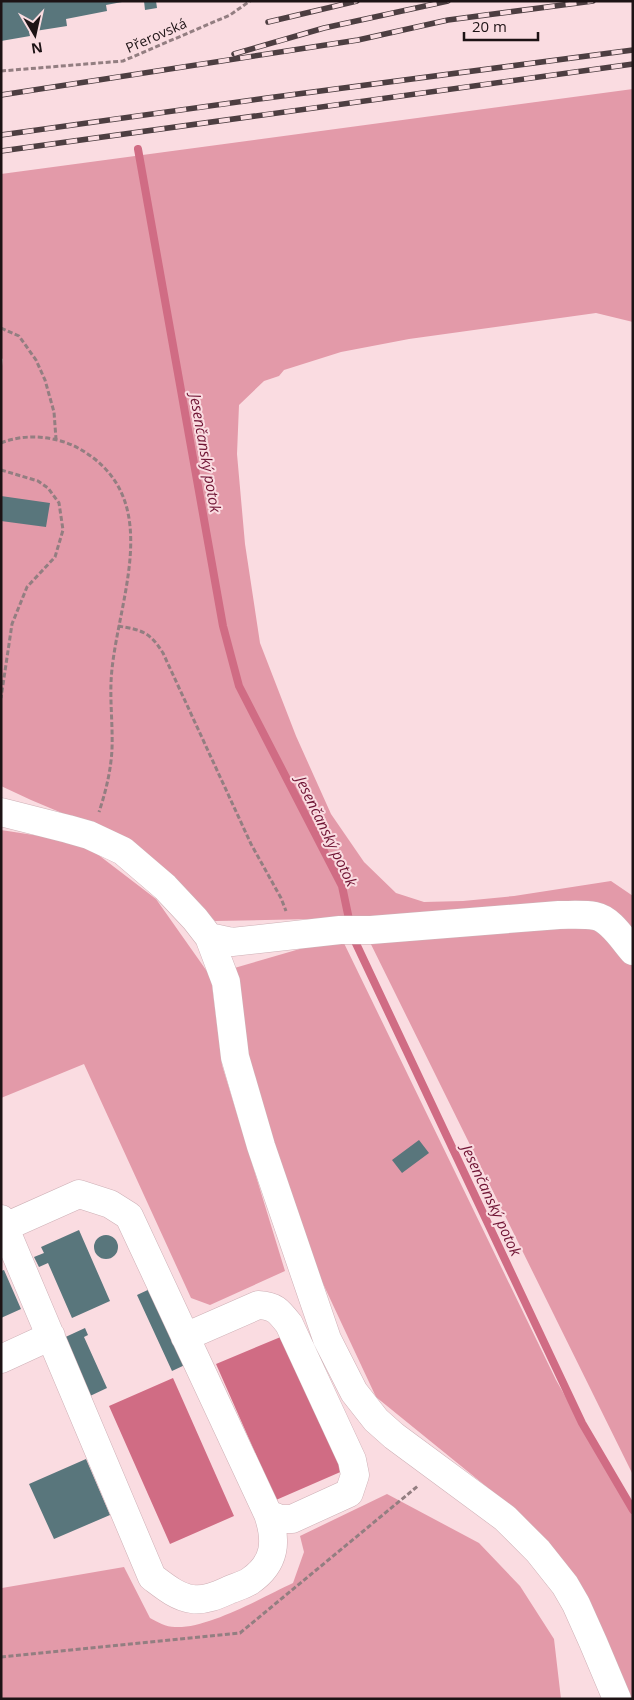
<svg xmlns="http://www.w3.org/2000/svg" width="634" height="1700" viewBox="0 0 634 1700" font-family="'Open Sans',sans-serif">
  <rect width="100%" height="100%" fill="#fadce1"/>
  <!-- green -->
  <path fill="#e39aa9" d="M633,89V322L596,313L409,339L341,352L284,370L279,376L264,381L239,405L237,454L245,544L260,643L296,736L331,814L364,862L396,893L424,902L463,901L514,896L611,881L633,896V1475L358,918L215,921L158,866L119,837L31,800L1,786V373L3,359L1,358V174Z
    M1,830L40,836L92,850L156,899L211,977L222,1065L285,1271L210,1305L191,1298L84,1064L1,1098Z
    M341,937L556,1380L633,1516V1699H623L584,1605L524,1517L376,1397L297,1228L241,1061L231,969Z
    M387,1494L479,1543L520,1586L554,1639L561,1699H1V1586L2,1588L124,1567L150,1618C157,1622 166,1627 175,1627C207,1629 263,1597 293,1583L304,1552L300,1536Z"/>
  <!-- water -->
  <path fill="#d06c84" d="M283,1336L345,1470L276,1500L216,1364Z
    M173,1378L234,1516L170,1544L109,1406Z"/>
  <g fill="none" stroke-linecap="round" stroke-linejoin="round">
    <!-- stream -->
    <path stroke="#d06c84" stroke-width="8" d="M138,149L223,626L239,686L342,886L350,924
      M352,935L582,1423L633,1510"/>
  </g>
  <!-- building -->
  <path fill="#59767c" d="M1,1H122V2L106,5L107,11L66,19L67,26L29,32L30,36L1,41Z
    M144,1H156L157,8L145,10Z
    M1,496L50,503L46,527L1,521Z
    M419,1140L429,1153L402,1173L392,1160Z
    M79,1230L110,1301L72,1318L48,1263L39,1267L34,1257L44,1253L41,1247Z
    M94 1247a12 12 0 1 1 24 0a12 12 0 1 1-24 0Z
    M4,1270L21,1309L1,1318V1271Z
    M152,1288L187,1364L172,1371L137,1295Z
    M85,1328L88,1335L84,1337L107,1388L90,1396L59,1340Z
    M86,1459L110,1515L54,1539L29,1484Z"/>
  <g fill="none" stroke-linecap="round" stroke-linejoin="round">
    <!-- minor casing -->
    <g stroke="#ceb0b6" stroke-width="29">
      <path id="minor" d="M1,812L68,829L89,835L123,851L165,887L195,919L209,937L232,942L340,930H371L559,915C571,915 584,914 595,916C611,919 623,940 633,951
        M209,937L226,982L235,1057L261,1146L327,1339L354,1392L376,1420L394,1436L505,1518L538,1551L565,1585L576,1604L593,1642L617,1699
        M1,1219L152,1577C164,1586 177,1597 192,1599C205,1601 218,1595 229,1590C236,1587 244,1585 250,1581C276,1563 277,1541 268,1514L129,1216L110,1204L79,1194L5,1227
        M185,1337L258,1305C275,1306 278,1310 289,1324L352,1460L355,1475L349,1493L292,1519H280L268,1514
        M1,1359L51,1336"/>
    </g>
    <!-- path -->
    <path stroke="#937e81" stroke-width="3" stroke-dasharray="5 2.5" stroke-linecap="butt" d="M1,71L123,61L230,15L250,1
      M1,328L19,336L36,360L45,380L54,412L56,439
      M1,443C25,433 56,436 78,448C165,496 120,593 112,669C109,696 113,722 112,749C111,770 106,791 99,812
      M1,470L38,481L48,488L59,503L63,530L55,557L27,587L12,624L1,698
      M118,626C142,630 150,632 163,653L251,844L281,898L286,911
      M1,1657L240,1633L419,1485"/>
    <!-- minor -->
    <use href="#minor" stroke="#fff" stroke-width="28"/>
    <!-- rail casing -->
    <g stroke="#4d3e41" stroke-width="5.5">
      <path id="rail" d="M268,22L357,1
        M234,54L324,28L448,1
        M1,95L358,40L448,20L593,1
        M1,135L267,98L633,50
        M1,151L633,64"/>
    </g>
    <!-- rail -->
    <use href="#rail" stroke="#fadce1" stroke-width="4" stroke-dasharray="11" stroke-linecap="butt"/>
  </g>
  <g text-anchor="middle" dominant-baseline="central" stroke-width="4" stroke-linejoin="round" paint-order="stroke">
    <!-- street labels -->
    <g font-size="14" fill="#1d1315" stroke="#fadce1">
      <text transform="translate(156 35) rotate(-24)">Přerovská</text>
    </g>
    <!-- water labels -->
    <g font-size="15" font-style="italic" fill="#6f1333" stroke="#fadce1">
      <text transform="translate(206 453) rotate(80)">Jesenčanský potok</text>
      <text transform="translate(327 831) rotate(64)">Jesenčanský potok</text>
      <text transform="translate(492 1200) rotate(65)">Jesenčanský potok</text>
    </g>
  </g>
  <!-- border -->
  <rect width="634" height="1700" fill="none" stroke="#1d1315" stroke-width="5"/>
  <!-- north arrow -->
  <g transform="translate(35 35) rotate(171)" stroke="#fadce1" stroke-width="4" paint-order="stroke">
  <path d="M0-4L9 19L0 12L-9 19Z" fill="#1d1315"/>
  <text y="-8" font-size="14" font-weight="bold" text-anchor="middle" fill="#1d1315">N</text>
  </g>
  <!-- scale -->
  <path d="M464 32v8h74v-8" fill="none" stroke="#1d1315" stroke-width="2.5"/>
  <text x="472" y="32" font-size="15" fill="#1d1315" stroke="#fadce1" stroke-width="4" paint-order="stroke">20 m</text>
</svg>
